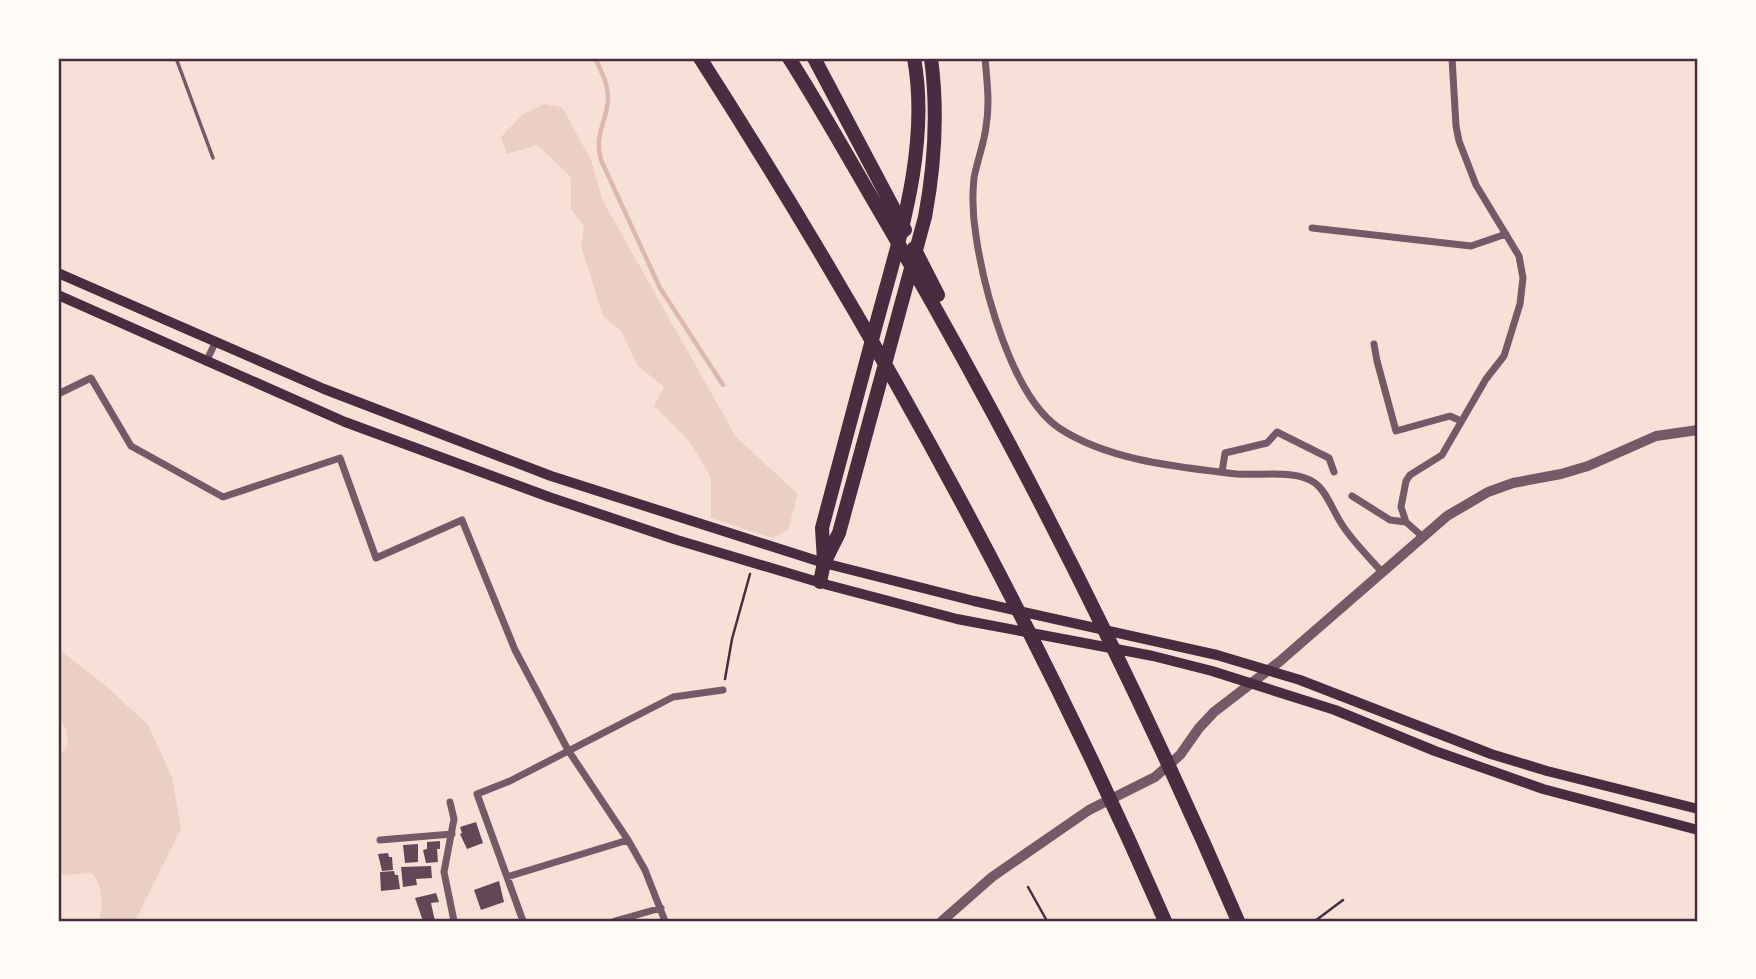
<svg xmlns="http://www.w3.org/2000/svg" width="1756" height="979" viewBox="0 0 1756 979" font-family="'Noto Serif',serif">
  <rect width="100%" height="100%" fill="#f7e1d7"/>
  <!-- green -->
  <path fill="#ebcfc5" d="M544,104L562,107L591,160L603,201L736,437L798,494L788,530L772,538L711,518V477L689,441L654,406L664,387L638,366L621,331L603,316L581,246L584,226L571,209V177L537,145L507,154L501,137L522,115Z
    M58,649L105,685L148,725L172,777L181,829L135,921H99C103,905 104,886 91,873L63,875L58,869V822L60,797L58,791V758L68,744L66,729L58,717Z"/>
  <g fill="none" stroke-linecap="round" stroke-linejoin="round">
    <!-- stream -->
    <path stroke="#dcb8b0" stroke-width="4.5" d="M595,58C601,71 609,85 608,100C606,124 594,134 601,160L660,288L723,385"/>
  </g>
  <!-- building -->
  <path fill="#644757" d="M476,822L483,843L467,849L460,834L462,833L460,827Z
    M440,841V849H437L438,862L426,863L423,850L427,849V842Z
    M418,844V862L405,863L403,845Z
    M388,853L389,857H392L393,870L382,871L378,854Z
    M431,866L432,878L416,879L417,885L403,887L401,867Z
    M394,871L395,875H398L400,889L381,891L380,872Z
    M499,881L504,902L481,910L474,890Z
    M436,893L439,902L431,903L435,921H423L415,898Z"/>
  <g fill="none" stroke-linecap="round" stroke-linejoin="round">
    <!-- path -->
    <path stroke="#4a2c40" stroke-width="2.5" d="M725,679L732,639L750,574
      M1028,887L1047,921
      M1315,921L1343,900"/>
    <!-- service -->
    <path stroke="#755966" stroke-width="3.5" d="M176,58L213,158"/>
    <!-- minor -->
    <path stroke="#755966" stroke-width="7" d="M985,58C987,81 990,104 986,127C984,144 977,161 974,178C972,197 973,218 976,236C984,290 1012,396 1059,428C1109,461 1179,467 1237,474C1260,476 1296,469 1315,483C1327,492 1333,511 1341,523C1352,541 1368,556 1382,572
      M1312,228L1471,246L1506,234
      M1374,344L1377,361L1396,431L1450,416L1461,421
      M206,362L215,343
      M58,394L91,378L131,446L223,497L340,458L376,558L462,520L515,650L568,750L628,840L645,870L665,921
      M1222,472L1225,453L1267,443L1277,432L1329,458L1334,472
      M1352,496L1390,520L1406,522
      M1423,537L1406,522L1401,507L1406,481L1410,475L1442,455L1486,379L1504,356L1520,304L1523,278L1519,256L1476,185L1459,141L1456,126L1452,58
      M450,802L454,819L444,872L454,921
      M380,840L452,834
      M507,877L628,840
      M523,921L477,794L510,781L673,697L723,690
      M615,921L661,908"/>
    <!-- tertiary -->
    <path stroke="#755966" stroke-width="10" d="M942,921L992,877L1089,810L1155,777L1180,755L1199,728L1214,712L1279,662L1447,516L1488,492L1513,483L1561,474L1588,466L1656,436L1698,430"/>
    <!-- secondary -->
    <path stroke="#4a2c40" stroke-width="10" d="M58,273L324,389L551,476L824,563L974,601L1217,655L1300,680L1491,754L1547,771L1698,809
      M58,295L345,422L549,497L677,540L828,585L957,619L1153,656L1212,671L1335,710L1435,751L1543,789L1698,830"/>
    <!-- motorway -->
    <path stroke="#4a2c40" stroke-width="14" d="M700,58C876,333 1035,622 1165,921
      M789,58C822,110 852,164 883,217C1016,445 1134,679 1238,921
      M814,58L905,230
      M914,248L938,295
      M824,561L822,528C840,459 859,390 877,321C900,236 930,146 914,58
      M820,582L824,563L839,533L925,217C935,164 938,111 931,58"/>
  </g>
  <!-- border -->
  <rect width="1756" height="979" fill="none" stroke="#fffaf5" stroke-width="119"/>
  <rect x="60" y="60" width="1636" height="860" fill="none" stroke="#4a2c40" stroke-width="2.5"/>
</svg>
